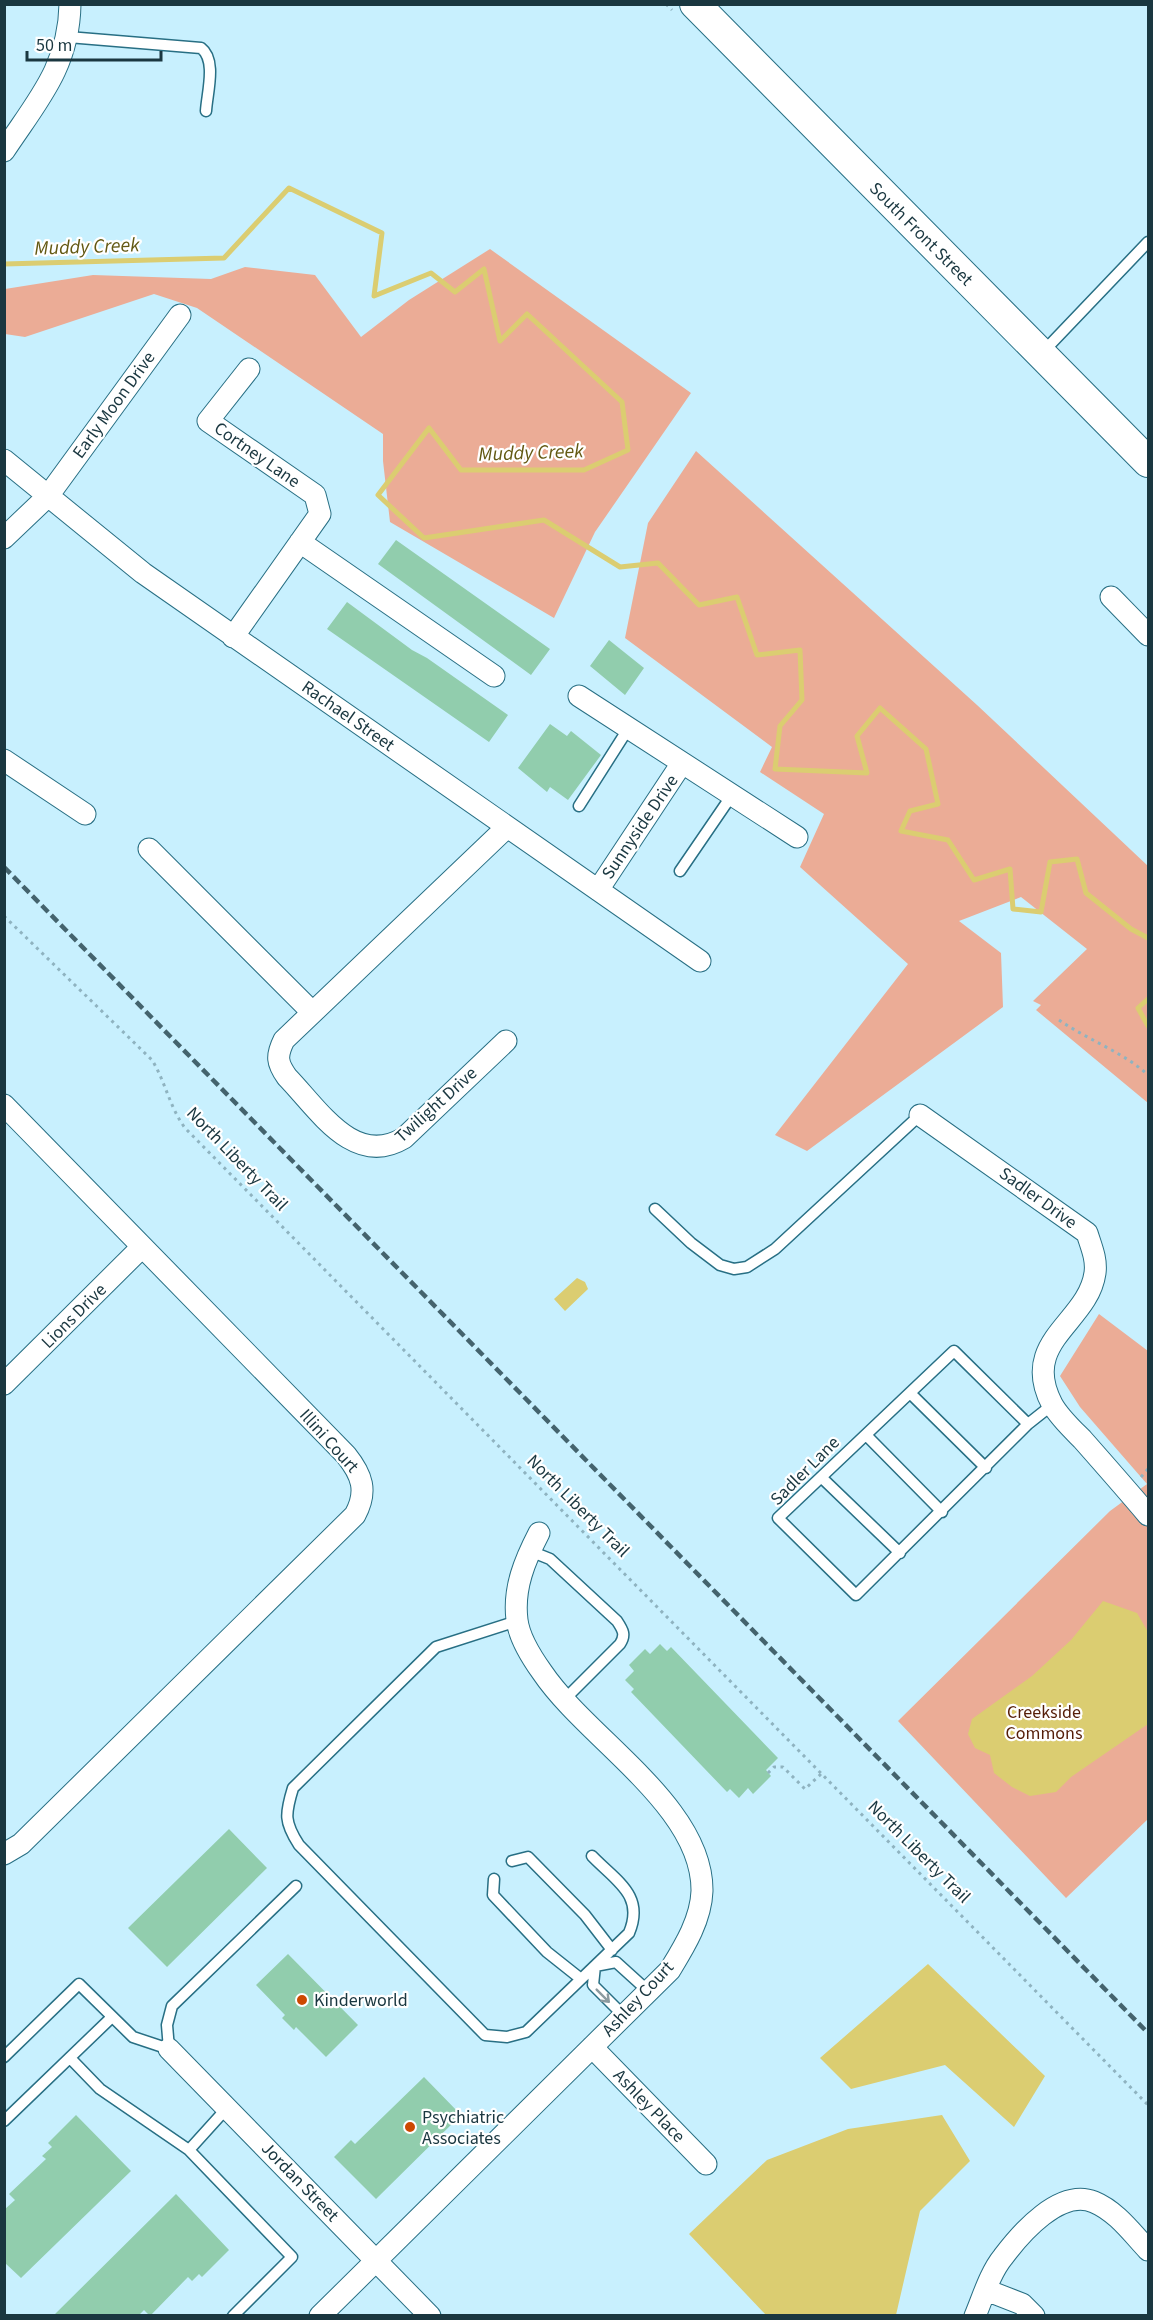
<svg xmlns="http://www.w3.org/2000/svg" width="1153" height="2320" viewBox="0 0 1153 2320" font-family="'Source Sans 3',sans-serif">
  <rect width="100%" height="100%" fill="#c8f0fe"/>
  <!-- green -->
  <path fill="#ebac96" d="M490,249L691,393L595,532L554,618L390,522L383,461V434L197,308L154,294L25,337L5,334V289L93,275L211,279L245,267L315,275L361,337L409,300Z
    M696,451L977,705L1148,866V1103L1036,1010L1041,1005L1033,1001L1087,949L1021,897L959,921L1001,953L1003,1007L807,1151L775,1135L908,964L800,867L824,814L760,772L772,747L625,638L648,523Z
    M1099,1314L1148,1351V1819L1066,1898L898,1721L1110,1511L1147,1484L1080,1407L1060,1376Z"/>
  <!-- water -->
  <path fill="#dbcd71" d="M577,1278L585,1282L588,1289L565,1311L554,1299Z
    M1103,1601L1137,1613L1148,1632V1724L1071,1777L1056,1792L1030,1796L1012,1787L994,1773L990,1755L975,1748L968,1734L972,1719L1032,1676L1071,1640Z
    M928,1964L1045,2076L1014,2127L945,2065L851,2089L820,2058Z
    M942,2115L970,2161L920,2211L896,2315H766L689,2234L767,2160L848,2129Z"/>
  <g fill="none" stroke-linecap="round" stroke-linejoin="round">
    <!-- stream -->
    <path stroke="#dbcd71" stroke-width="5" d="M4,264L224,258L289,188L382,233L374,296L431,273L455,292L484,269L500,341L527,314L622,402L628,450L584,470H461L429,428L378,495L424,538L544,520L620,567L658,563L699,605L737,597L757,655L800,650L802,700L780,726L775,769L867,773L857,736L880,708L926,749L938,804L910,811L901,831L948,840L974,880L1010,869L1013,909L1041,912L1050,862L1077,859L1086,893L1131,929L1148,938
      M1148,999L1138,1008L1148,1026"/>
  </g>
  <!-- building -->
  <path fill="#91cdad" d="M396,540L550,649L531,675L378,564Z
    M347,602L412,650L427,658L508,715L489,742L327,629Z
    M609,640L644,668L625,695L590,666Z
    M550,724L567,736L571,731L601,755L568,800L550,787L547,792L518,768Z
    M660,1644L667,1651L671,1647L778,1758L766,1770L771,1776L753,1794L748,1788L739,1798L730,1789L727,1792L631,1692L634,1689L625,1680L634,1671L629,1665L645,1649L650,1654Z
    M229,1829L267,1868L167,1967L128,1928Z
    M288,1954L358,2025L326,2057L296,2027L294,2030L282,2018L285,2015L256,1985Z
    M424,2077L461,2115L376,2199L334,2157L351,2140L355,2144Z
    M76,2115L131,2171L21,2278L4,2262V2210L15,2200L9,2194L46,2159L42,2156L52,2147L48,2143Z
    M176,2194L229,2250L202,2277L199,2274L192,2281L188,2277L150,2316L144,2310L138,2316H53Z"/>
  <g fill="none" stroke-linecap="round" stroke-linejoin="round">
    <!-- lane casing -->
    <g stroke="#286f84" stroke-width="13">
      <path id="lane" d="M68,37L201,48C217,60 207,93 206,111
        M1043,352L1148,242
        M579,806L628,729
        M680,871L732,795
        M655,1209L691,1243L720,1265L734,1269L747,1267L775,1249L920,1115
        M910,1393L986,1468
        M1028,1424L954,1351L778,1518L856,1595L1028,1424L1052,1405
        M866,1435L942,1512
        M821,1477L900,1553
        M530,1551L550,1559L617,1621C623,1630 626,1635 620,1644L563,1701
        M517,1621L436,1647L293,1788C285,1814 284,1822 299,1845L485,2035L507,2037L526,2032L629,1933C645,1895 616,1881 592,1856
        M512,1861L528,1857L585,1915L612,1950
        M494,1879L493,1895L547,1952L581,1979
        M624,2016L593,1985L595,1966L616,1962L648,1991
        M169,2049L167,2025L172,2006L296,1886
        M4,2057L79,1984L133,2037L169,2049
        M70,2058L100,2089L189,2150L292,2257L233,2316
        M4,2121L112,2017
        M189,2150L227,2108"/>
    </g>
    <!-- street casing -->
    <g stroke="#286f84" stroke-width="23">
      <path id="street" d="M4,151C37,101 69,67 70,4
        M4,460L143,573L700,961
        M4,538L48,496L180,315
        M300,542L494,676
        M1111,597L1148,635
        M233,637L320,514L315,495L208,421L249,369
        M579,696L797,837
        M4,760L85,814
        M149,849L312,1012
        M598,890L682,763
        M506,1041L404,1138C354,1168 319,1110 287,1077C277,1063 276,1056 284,1040L507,827
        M4,1105L346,1455C362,1475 368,1491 355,1515L21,1844L4,1854
        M920,1115L1087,1233C1091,1246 1097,1259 1095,1273C1088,1323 1019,1341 1052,1404C1059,1417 1072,1429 1082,1439C1104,1464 1127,1490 1148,1515
        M4,1384L142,1247
        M592,2047L706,2164
        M169,2049L430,2316
        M986,2290L1022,2304L1034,2316
        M320,2316L670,1970C684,1947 701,1920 702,1891C703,1806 587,1739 542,1672C532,1658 519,1637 517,1620C513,1588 525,1560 539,1533
        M975,2316C983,2297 990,2273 1003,2257C1021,2233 1060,2188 1094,2202C1116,2211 1132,2233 1148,2250"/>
    </g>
    <!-- secondary casing -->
    <g stroke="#286f84" stroke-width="32">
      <path id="secondary" d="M695,4L1148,462"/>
    </g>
    <!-- path -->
    <path stroke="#8fb3c0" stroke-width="3" stroke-dasharray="3 4.5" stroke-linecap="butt" d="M666,4L672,10
      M4,916L152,1060C166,1083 169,1106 185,1128L1148,2105
      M1059,1020C1088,1040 1123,1052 1148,1075
      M1141,1477L1148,1469
      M768,1773L774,1767H783L805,1789L822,1773"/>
    <!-- lane -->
    <use href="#lane" stroke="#fff" stroke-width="10"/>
    <!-- street -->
    <use href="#street" stroke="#fff" stroke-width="21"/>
    <!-- secondary -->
    <use href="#secondary" stroke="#fff" stroke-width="30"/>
    <!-- rail -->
    <path stroke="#44636d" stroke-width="4.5" stroke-dasharray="9 4.5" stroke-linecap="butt" d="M4,867L1148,2033"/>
  </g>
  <!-- one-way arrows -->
  <defs><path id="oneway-shaft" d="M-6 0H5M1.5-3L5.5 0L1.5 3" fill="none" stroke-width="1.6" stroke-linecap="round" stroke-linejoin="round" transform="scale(1.5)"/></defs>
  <use stroke="#8c9ba0" href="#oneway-shaft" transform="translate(603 1996) rotate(45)"/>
  <!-- markers -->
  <g fill="#cd4900" stroke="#fff" stroke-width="2">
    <circle cx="302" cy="2000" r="6"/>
    <circle cx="410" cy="2127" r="6"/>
  </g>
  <g text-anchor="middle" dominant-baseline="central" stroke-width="4.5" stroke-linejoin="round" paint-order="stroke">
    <!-- street labels -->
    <g font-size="18" fill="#1a3740" stroke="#fff">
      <text transform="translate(921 234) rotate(45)">South Front Street</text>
      <text transform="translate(114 405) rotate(-54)">Early Moon Drive</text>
      <text transform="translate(257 455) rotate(35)">Cortney Lane</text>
      <text transform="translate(348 716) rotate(35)">Rachael Street</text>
      <text transform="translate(640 827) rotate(-56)">Sunnyside Drive</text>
      <text transform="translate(436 1105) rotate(-42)">Twilight Drive</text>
      <text transform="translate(237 1159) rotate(46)">North Liberty Trail</text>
      <text transform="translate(1038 1198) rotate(36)">Sadler Drive</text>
      <text transform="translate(74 1316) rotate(-45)">Lions Drive</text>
      <text transform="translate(329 1441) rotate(48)">Illini Court</text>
      <text transform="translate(805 1471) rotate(-45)">Sadler Lane</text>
      <text transform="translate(578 1506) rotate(45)">North Liberty Trail</text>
      <text transform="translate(919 1852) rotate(45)">North Liberty Trail</text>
      <text transform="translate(638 1999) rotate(-47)">Ashley Court</text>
      <text transform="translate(649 2106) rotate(46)">Ashley Place</text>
      <text transform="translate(300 2182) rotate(46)">Jordan Street</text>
    </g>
    <!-- park labels -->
    <g font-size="18" fill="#551e08" stroke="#fff">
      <text x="1044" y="1712">Creekside<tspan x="1044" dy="21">Commons</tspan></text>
    </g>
    <!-- poi labels -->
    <g font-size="18" fill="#1a3740" stroke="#fff" text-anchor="start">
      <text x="314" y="2000">Kinderworld</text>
      <text x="422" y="2117">Psychiatric<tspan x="422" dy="21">Associates</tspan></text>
    </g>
    <!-- water labels -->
    <g font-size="20" font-style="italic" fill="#635913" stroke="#fff">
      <text transform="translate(87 247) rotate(-2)">Muddy Creek</text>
      <text transform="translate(531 453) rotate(-2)">Muddy Creek</text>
    </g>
  </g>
  <!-- border -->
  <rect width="1153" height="2320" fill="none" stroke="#1a3740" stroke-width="12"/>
  <!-- scale -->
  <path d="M27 51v9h134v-9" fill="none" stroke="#1a3740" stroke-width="3"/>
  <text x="36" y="51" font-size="18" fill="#1a3740" stroke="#ffffff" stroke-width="4.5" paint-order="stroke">50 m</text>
</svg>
